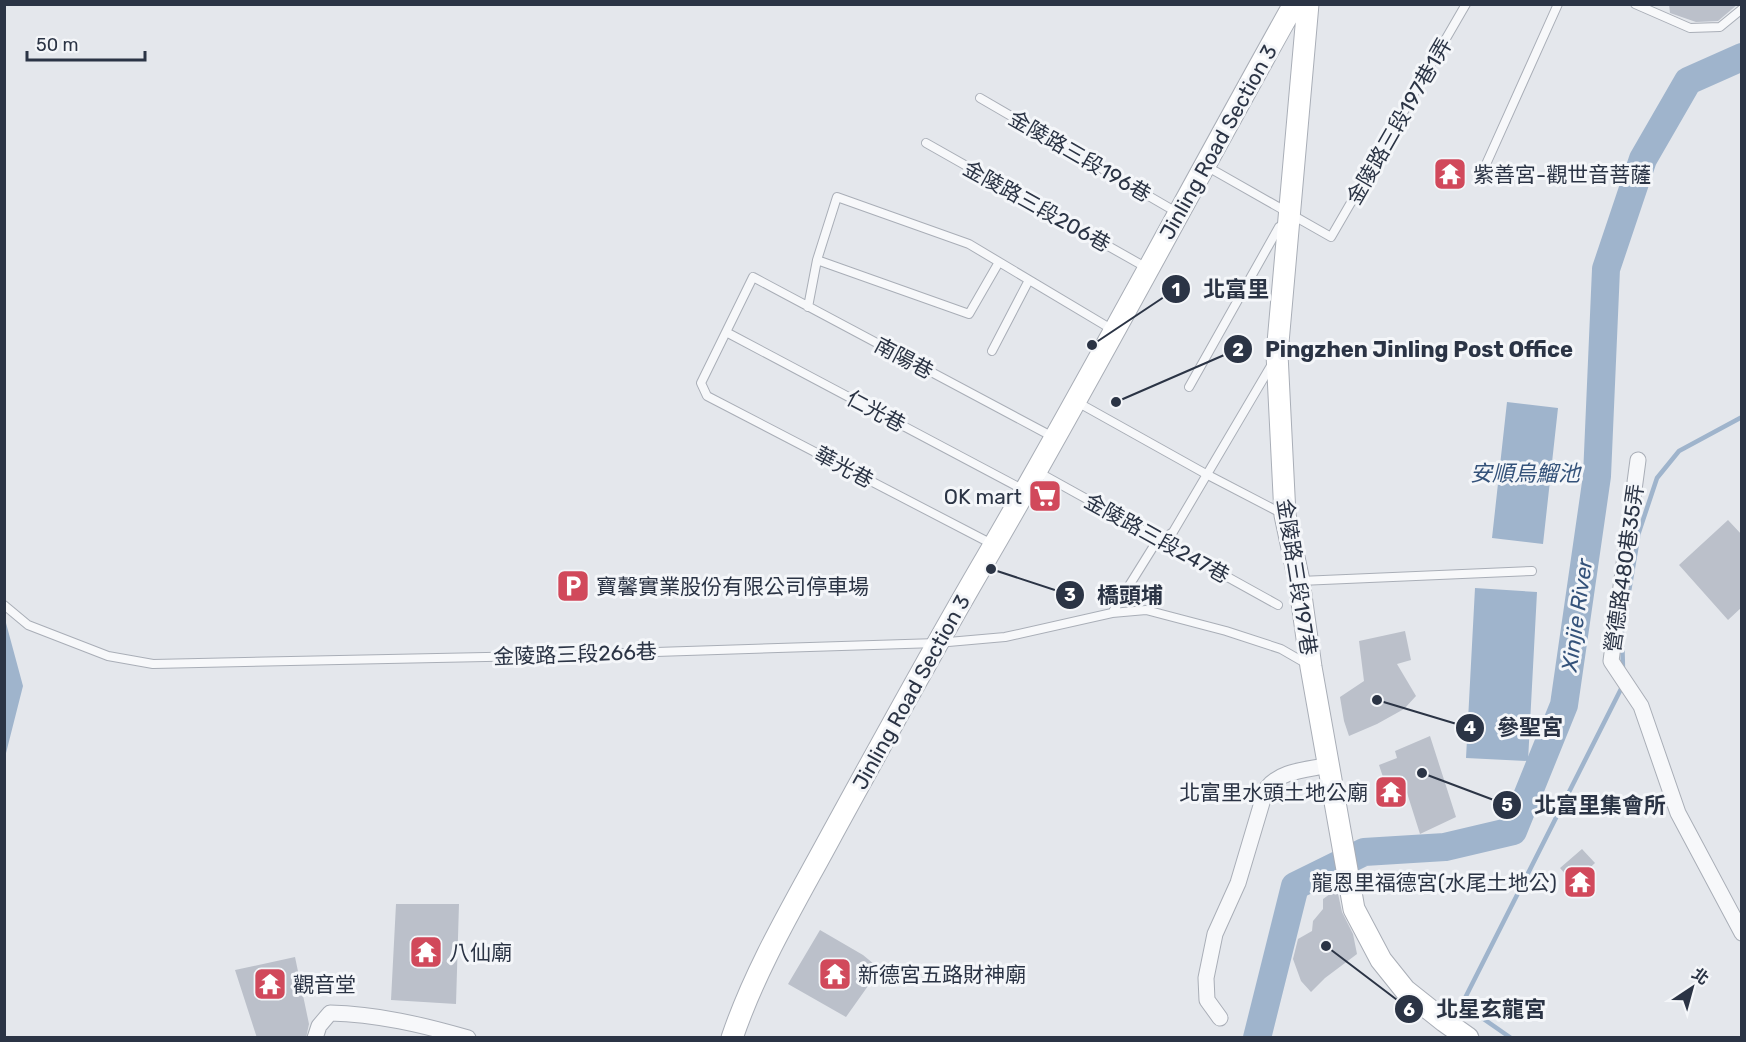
<svg xmlns="http://www.w3.org/2000/svg" width="1746" height="1042" viewBox="0 0 1746 1042" font-family="Rubik,'Noto Sans TC',sans-serif">
  <rect width="100%" height="100%" fill="#e4e7ec"/>
  <!-- water -->
  <path fill="#9fb4cc" d="M1507,402L1558,408L1543,544L1492,538Z
    M1475,588L1537,592L1528,761L1466,758Z
    M5,623H6L23,686L5,757Z"/>
  <g fill="none" stroke-linecap="round" stroke-linejoin="round">
    <!-- stream -->
    <path stroke="#9fb4cc" stroke-width="4.5" d="M1623,670L1622,633L1639,532L1657,478L1679,451L1742,417
      M1511,1038L1462,1004L1623,685"/>
    <!-- river -->
    <path stroke="#9fb4cc" stroke-width="28" d="M1257,1038L1295,886L1364,852L1445,847L1513,831L1564,705L1597,476L1606,269L1643,159L1688,81L1742,57"/>
  </g>
  <!-- building -->
  <path fill="#bbc0ca" d="M1669,4H1738L1718,21L1696,22L1670,13Z
    M1444,161L1464,169L1457,186L1436,178Z
    M1728,520L1742,535V607L1728,620L1679,565Z
    M1405,631L1411,660L1397,664L1416,696L1404,709L1377,724L1349,736L1344,721L1340,697L1364,681L1359,641Z
    M1430,736L1456,817L1420,834L1402,777L1385,783L1379,765L1397,758L1395,751Z
    M1582,849L1595,863L1573,883L1560,868Z
    M1337,889L1342,912L1353,934L1357,954L1325,978L1311,992L1301,981L1293,959L1298,939L1312,931L1313,921L1323,909V899Z
    M396,904H459L456,1004L391,1000Z
    M820,930L863,955L880,969L846,1017L788,984Z
    M295,957L309,1024L306,1038H257L235,970Z"/>
  <g fill="none" stroke-linecap="round" stroke-linejoin="round">
    <!-- lane casing -->
    <g stroke="#a9aeb7" stroke-width="10">
      <path id="lane" d="M1635,4L1690,28L1720,27L1742,9
        M980,98L1178,213
        M926,143L1147,268
        M1206,166L1331,237L1466,4
        M1483,171L1558,4
        M999,262L969,314L817,260L837,197L969,244L1113,330
        M808,307L817,260
        M726,332L1024,490
        M992,351L1029,280
        M1189,387L1279,227L1282,225
        M1077,402L1206,474L1283,514
        M1038,472L1278,605
        M992,544L707,396L701,383L753,277L1055,438
        M1300,581L1532,571
        M4,605L28,625L108,656L153,664L532,656L937,643L1005,637L1112,613L1146,610L1226,631L1281,649L1307,664
        M1112,613L1155,544L1173,532L1272,364"/>
    </g>
    <!-- street casing -->
    <g stroke="#a9aeb7" stroke-width="17">
      <path id="street" d="M1638,460L1611,661L1641,706L1678,813L1742,933
        M1220,1018L1207,1000L1206,978L1215,934L1238,883L1266,789C1280,770 1308,770 1329,765
        M315,1038L319,1026L330,1013C377,1014 423,1025 468,1038"/>
    </g>
    <!-- secondary casing -->
    <g stroke="#a9aeb7" stroke-width="23">
      <path id="secondary" d="M1308,4L1277,354L1285,515L1299,581L1311,667L1354,909L1381,960L1405,990L1444,1021L1468,1038
        M732,1038C756,967 796,901 831,836C882,743 933,649 987,557C1093,375 1191,188 1294,4"/>
    </g>
    <!-- lane -->
    <use href="#lane" stroke="#f7f8fa" stroke-width="8"/>
    <!-- street -->
    <use href="#street" stroke="#f7f8fa" stroke-width="15"/>
    <!-- secondary -->
    <use href="#secondary" stroke="#fff" stroke-width="21"/>
  </g>
  <!-- icons -->
  <defs>
    <g id="temple-square" transform="scale(1.725)"><rect x="-9" y="-9" width="18" height="18" rx="4" fill="#d1495b" stroke="#f4f6f9"/><path d="M0-6L5-2H3V0L6.5 2.5H4V6H1.5V3h-3V6H-4V2.5H-6.5L-3 0V-2H-5Z" fill="#fff"/></g>
    <g id="supermarket-square" transform="scale(1.725)"><rect x="-9" y="-9" width="18" height="18" rx="4" fill="#d1495b" stroke="#f4f6f9"/><path d="M-6-5.5h2.5l.6 2H6L4.5 2H-2.5L-4.4-4H-6ZM-1.5 3.2a1.3 1.3 0 1 0 .1 0ZM3 3.2a1.3 1.3 0 1 0 .1 0Z" fill="#fff"/></g>
    <g id="parking-square" transform="scale(1.725)"><rect x="-9" y="-9" width="18" height="18" rx="4" fill="#d1495b" stroke="#f4f6f9"/><path d="M-3.5-5.5H1a3.5 3.5 0 0 1 0 7H-1V5.5H-3.5ZM-1-3.4V-.6H.8a1.4 1.4 0 0 0 0-2.8Z" fill="#fff"/></g>
  </defs>
  <g fill-rule="evenodd">
    <use href="#temple-square" x="1450" y="174"/>
    <use href="#supermarket-square" x="1045" y="496"/>
    <use href="#parking-square" x="573" y="586"/>
    <use href="#temple-square" x="1391" y="792"/>
    <use href="#temple-square" x="1580" y="882"/>
    <use href="#temple-square" x="426" y="952"/>
    <use href="#temple-square" x="835" y="974"/>
    <use href="#temple-square" x="270" y="984"/>
  </g>
  <g text-anchor="middle" dominant-baseline="central" stroke-width="6" stroke-linejoin="round" paint-order="stroke">
    <!-- street labels -->
    <g font-size="21" fill="#2b3445" stroke="#f4f6f9">
      <text transform="translate(1399 121) rotate(-60)">金陵路三段197巷1弄</text>
      <text transform="translate(1218 142) rotate(-61)">Jinling Road Section 3</text>
      <text transform="translate(1080 156) rotate(30)">金陵路三段196巷</text>
      <text transform="translate(1037 206) rotate(29)">金陵路三段206巷</text>
      <text transform="translate(904 358) rotate(28)">南陽巷</text>
      <text transform="translate(876 411) rotate(28)">仁光巷</text>
      <text transform="translate(844 467) rotate(28)">華光巷</text>
      <text transform="translate(1157 538) rotate(29)">金陵路三段247巷</text>
      <text transform="translate(1624 568) rotate(-82)">營德路480巷35弄</text>
      <text transform="translate(1297 577) rotate(81)">金陵路三段197巷</text>
      <text transform="translate(575 654) rotate(-2)">金陵路三段266巷</text>
      <text transform="translate(911 692) rotate(-61)">Jinling Road Section 3</text>
    </g>
    <!-- poi labels -->
    <g font-size="21" fill="#2b3445" stroke="#f4f6f9" text-anchor="start">
      <text x="1473" y="174">紫善宮-觀世音菩薩</text>
      <text x="1022" y="496" text-anchor="end">OK mart</text>
      <text x="596" y="586">寶馨實業股份有限公司停車場</text>
      <text x="1368" y="792" text-anchor="end">北富里水頭土地公廟</text>
      <text x="1557" y="882" text-anchor="end">龍恩里福德宮(水尾土地公)</text>
      <text x="449" y="952">八仙廟</text>
      <text x="858" y="974">新德宮五路財神廟</text>
      <text x="293" y="984">觀音堂</text>
    </g>
    <!-- water labels -->
    <g font-size="22" font-style="italic" fill="#34527a" stroke="#f4f6f9">
      <text x="1525" y="473">安順烏鰡池</text>
      <text transform="translate(1577 615) rotate(-82)">Xinjie River</text>
    </g>
  </g>
  <!-- callouts -->
  <path fill="none" stroke="#2b3445" stroke-width="2" d="M1092 345L1176 289M1116 402L1238 349M991 569L1070 595M1377 700L1470 728M1422 773L1507 805M1326 946L1409 1009"/>
  <g fill="#2b3445" stroke="#f4f6f9" stroke-width="2">
    <circle cx="1092" cy="345" r="6"/>
    <circle cx="1116" cy="402" r="6"/>
    <circle cx="991" cy="569" r="6"/>
    <circle cx="1377" cy="700" r="6"/>
    <circle cx="1422" cy="773" r="6"/>
    <circle cx="1326" cy="946" r="6"/>
    <circle cx="1176" cy="289" r="15"/>
    <circle cx="1238" cy="349" r="15"/>
    <circle cx="1070" cy="595" r="15"/>
    <circle cx="1470" cy="728" r="15"/>
    <circle cx="1507" cy="805" r="15"/>
    <circle cx="1409" cy="1009" r="15"/>
  </g>
  <g font-size="18" text-anchor="middle" font-weight="bold" fill="#fff">
    <text x="1176" y="296">1</text>
    <text x="1238" y="356">2</text>
    <text x="1070" y="601">3</text>
    <text x="1470" y="734">4</text>
    <text x="1507" y="811">5</text>
    <text x="1409" y="1016">6</text>
  </g>
  <g font-size="22" text-anchor="middle" font-weight="bold" fill="#2b3445" stroke="#f4f6f9" stroke-width="6" stroke-linejoin="round" paint-order="stroke">
    <text x="1236" y="297">北富里</text>
    <text x="1419" y="357">Pingzhen Jinling Post Office</text>
    <text x="1130" y="603">橋頭埔</text>
    <text x="1530" y="735">參聖宮</text>
    <text x="1600" y="813">北富里集會所</text>
    <text x="1491" y="1017">北星玄龍宮</text>
  </g>
  <!-- border -->
  <rect width="1746" height="1042" fill="none" stroke="#2b3445" stroke-width="12"/>
  <!-- north arrow -->
  <g transform="translate(1692 988) rotate(36)" stroke="#f4f6f9" stroke-width="4.5" paint-order="stroke">
  <path d="M0-4.5L10 22L0 15L-10 22Z" fill="#2b3445"/>
  <text y="-9" font-size="16" font-weight="bold" text-anchor="middle" fill="#2b3445">北</text>
  </g>
  <!-- scale -->
  <path d="M27 51v9h118v-9" fill="none" stroke="#2b3445" stroke-width="3"/>
  <text x="36" y="51" font-size="18" fill="#2b3445" stroke="#f4f6f9" stroke-width="4.5" paint-order="stroke">50 m</text>
</svg>
